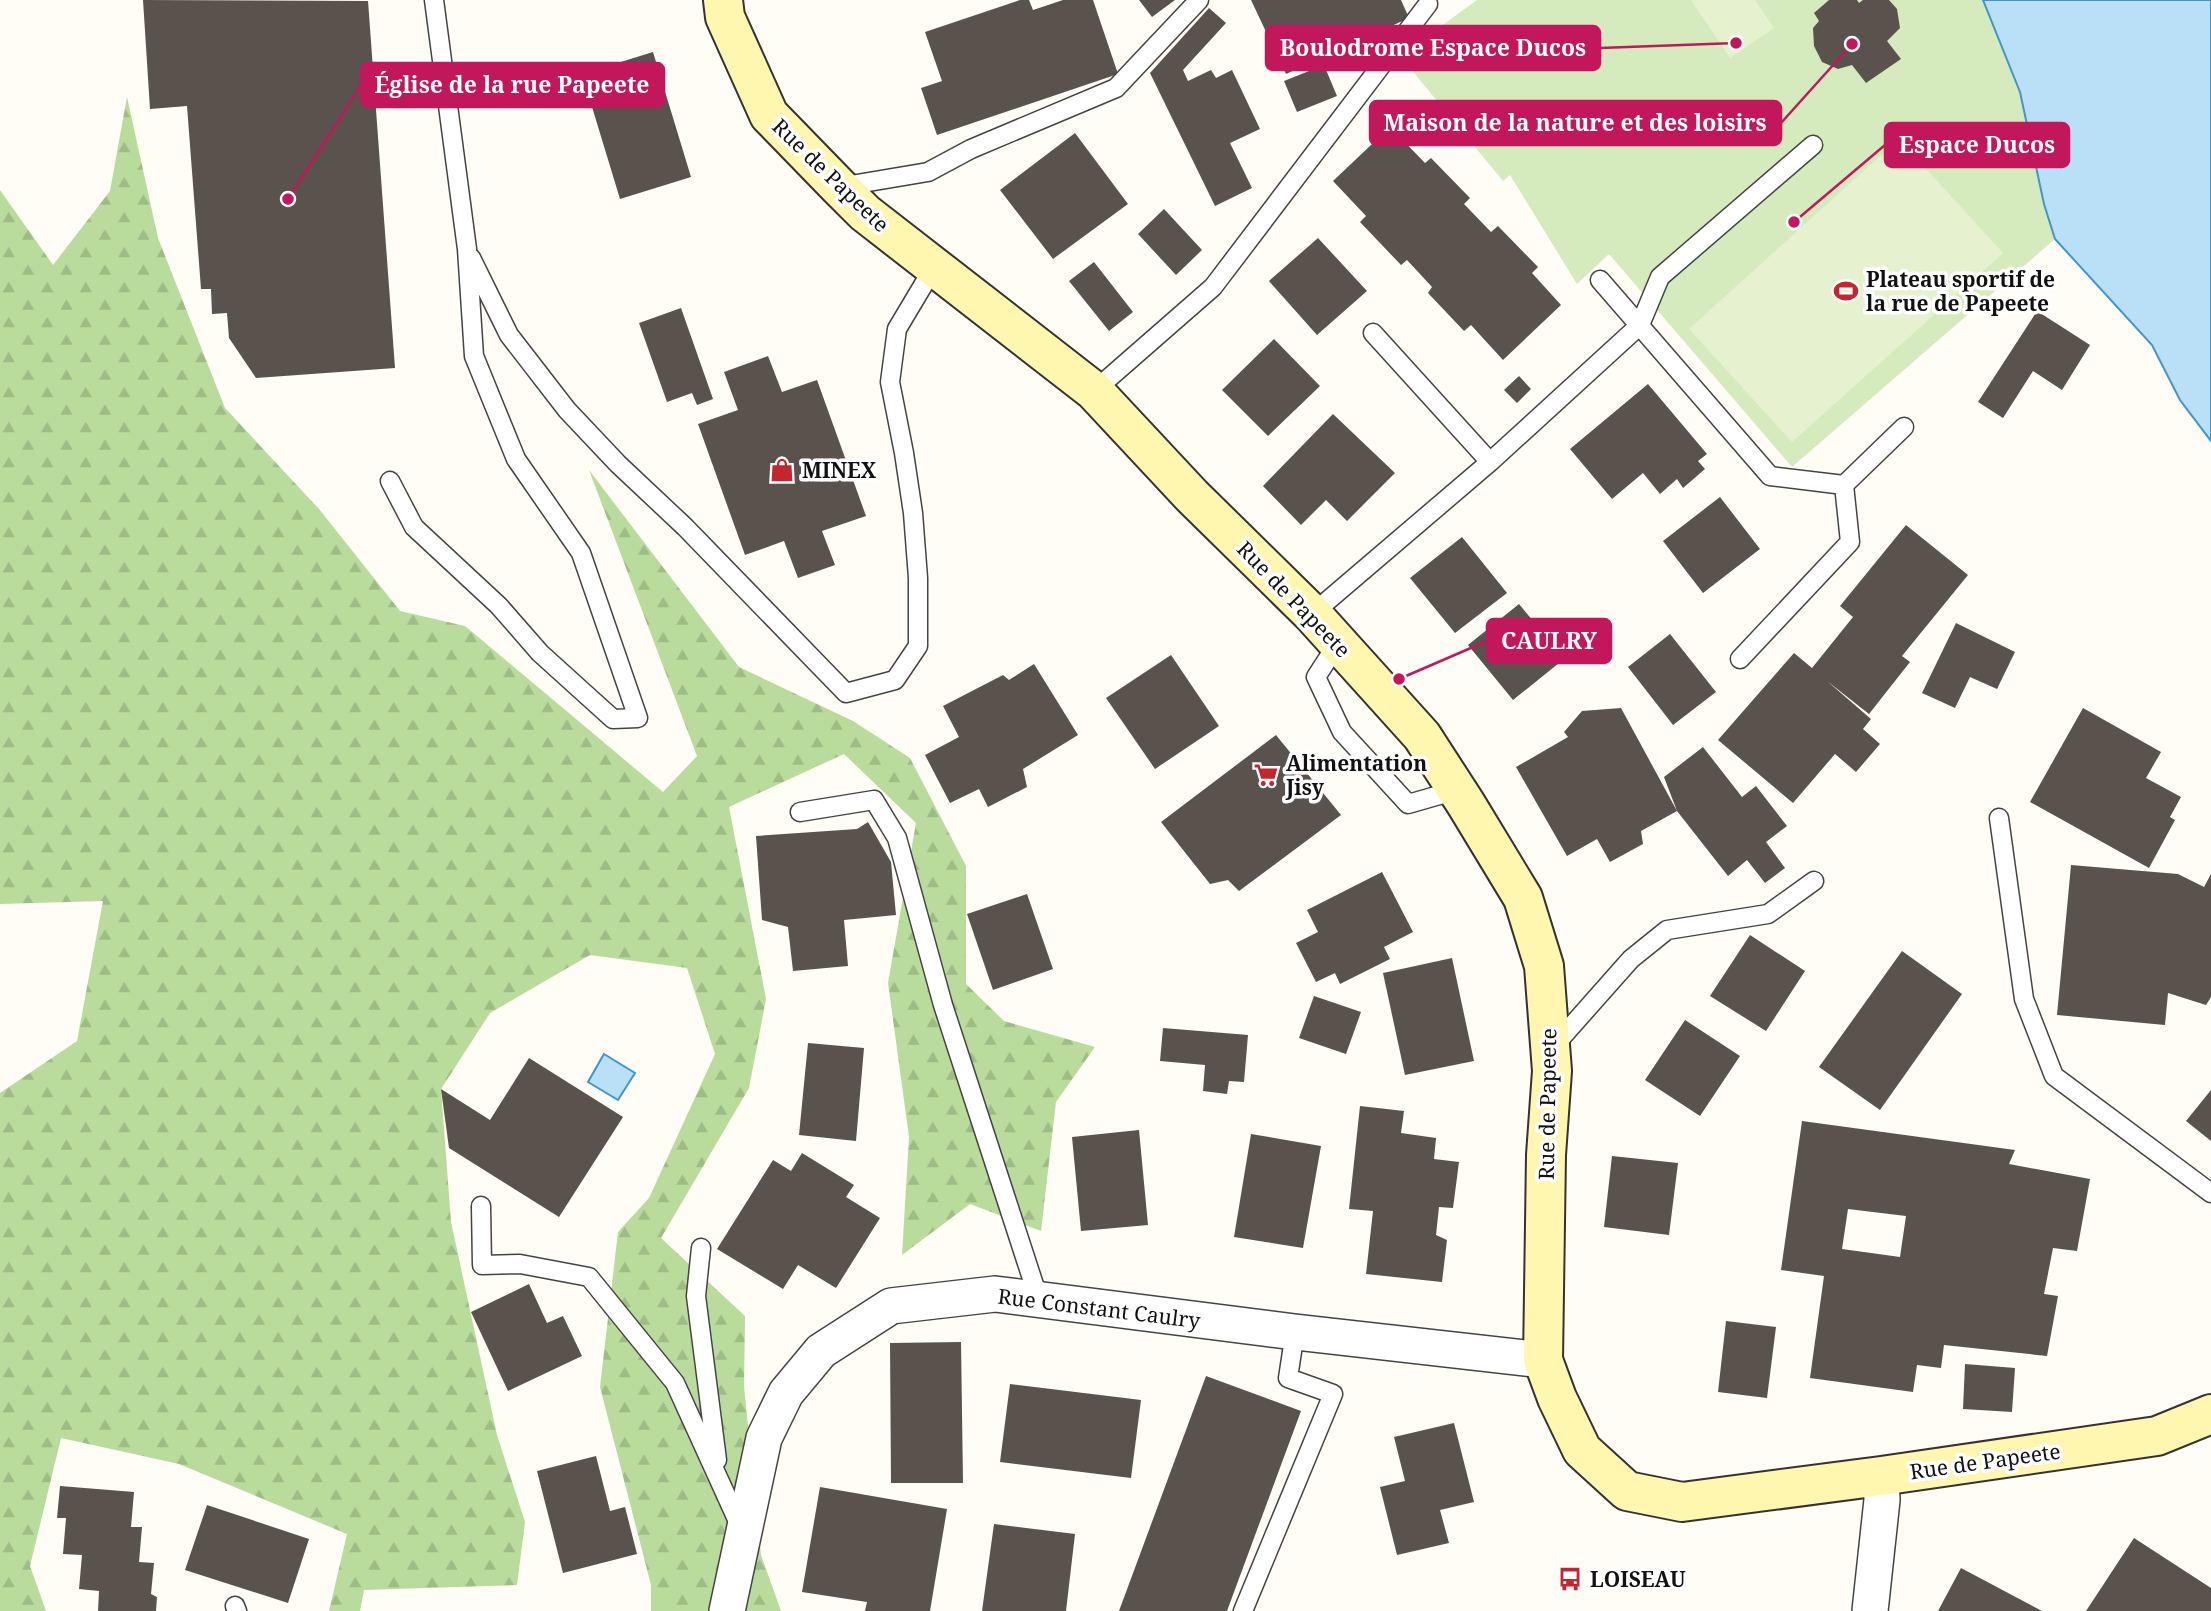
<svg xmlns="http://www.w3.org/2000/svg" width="2211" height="1611" viewBox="0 0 2211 1611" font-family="'Noto Serif',serif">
  <defs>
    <pattern id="forest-firs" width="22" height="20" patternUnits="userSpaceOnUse" patternTransform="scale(1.75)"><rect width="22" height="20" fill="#b9dc9c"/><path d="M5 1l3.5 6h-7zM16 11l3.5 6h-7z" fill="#9ebc85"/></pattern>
  </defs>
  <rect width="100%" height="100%" fill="#fffdf5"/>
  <!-- forest -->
  <path fill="url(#forest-firs)" d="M127,97L158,238L225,408L319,509L400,611L465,626L663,792L697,756L589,470L739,667L853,721L910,758L966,866V984L1004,1021L1095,1047L1056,1102L1041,1231L970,1204L902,1255L909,1137L888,983L916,823L844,754L729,807L766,999L749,1088L661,1238L745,1316L744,1386L761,1555L781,1611H651V1585L600,1387L618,1232L649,1198L715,1054L687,968L590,955L490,1013L441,1089L451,1222L497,1435L525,1522L517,1585L364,1590L360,1611H329L347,1534L179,1464L61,1438L30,1566L46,1611H0V1093L77,1041L103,901L0,904V190L53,265L110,191Z"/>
  <!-- park -->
  <path fill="#d5ebbd" d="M1477,0H1983L2020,92L2044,204L2055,239L1792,467L1609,254L1577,284L1510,175L1503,181L1400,56Z"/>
  <!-- pitch -->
  <path fill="#e6f2cf" d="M1691,0H1755L1774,28L1730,58Z
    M1899,139L2003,253L1792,442L1689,329Z"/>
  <!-- water -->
  <path fill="#b9e0f7" stroke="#3f96cf" stroke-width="2" d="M1983,0H2211V441L2180,400L2152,345L2055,239L2044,204L2020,92Z
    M604,1054L635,1073L618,1100L588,1082Z"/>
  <!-- building -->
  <path fill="#5a524d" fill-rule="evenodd" d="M143,0L368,1L395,368L256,378L229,338L227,313L212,314L211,289H201L187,106L150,109Z
    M1020,0H1029L1033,10L1063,0H1093L1118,74L937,135L921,88L942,81L925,32Z
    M1139,0H1175L1152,17Z
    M1251,0H1401L1409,18L1286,74Z
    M1829,0H1857L1859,3L1863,0H1889L1897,9L1900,28L1887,41L1901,59L1866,83L1852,65L1838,69L1822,62L1814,46L1813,28L1819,21L1814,13Z
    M1209,8L1226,23L1183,70L1188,81L1211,70L1216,78L1232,70L1260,129L1230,143L1252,188L1215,206L1150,73Z
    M653,52L691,177L620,199L582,74Z
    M1324,65L1337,96L1297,112L1284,81Z
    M1390,127L1425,163L1431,158L1470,198L1464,204L1491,232L1498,226L1538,267L1532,273L1561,305L1503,360L1471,325L1464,331L1428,293L1432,287L1407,260L1401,265L1360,222L1366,216L1333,181Z
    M1075,133L1128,204L1053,259L1000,190Z
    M1164,209L1202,250L1176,275L1138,234Z
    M1318,238L1367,291L1317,335L1269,281Z
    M1094,262L1133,312L1109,331L1069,281Z
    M681,308L713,399L697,405L692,393L667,402L639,323Z
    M2037,311L2090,345L2062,390L2033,371L2003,418L1978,402Z
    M1274,339L1320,386L1268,436L1222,390Z
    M768,356L782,392L817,380L866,516L822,531L835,565L798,578L784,541L745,555L698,424L738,410L724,372Z
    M1519,376L1531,389L1517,403L1504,390Z
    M1648,384L1707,454L1698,461L1705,469L1683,488L1677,479L1660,494L1643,473L1612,499L1570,449Z
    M1333,414L1395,473L1347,521L1326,500L1301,525L1263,486Z
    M1720,497L1760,549L1703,593L1663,541Z
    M1906,525L1968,575L1902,656L1910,662L1869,714L1827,681L1871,719L1863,729L1880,744L1856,772L1835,754L1793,803L1718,740L1794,653L1812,668L1853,617L1840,606Z
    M1462,537L1507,593L1455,633L1410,578Z
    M1519,604L1564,659L1513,700L1468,645Z
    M1956,623L2015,652L1997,689L1970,677L1955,708L1922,693Z
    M1670,634L1716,692L1673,725L1628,667Z
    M1171,655L1219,726L1155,769L1106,698Z
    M1034,664L1078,735L1023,769L1027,787L988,807L979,789L950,803L925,755L959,737L943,706L1003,675L1009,680Z
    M1621,708L1677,811L1641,831L1643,844L1610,862L1597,839L1567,856L1516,767L1568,737L1564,732L1582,711Z
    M2083,708L2161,752L2146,778L2181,797L2170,817L2175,820L2149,868L2030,802Z
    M1276,735L1341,815L1239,891L1228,880L1210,884L1161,822Z
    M1703,747L1742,797L1756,786L1787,826L1766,842L1785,868L1765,883L1747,860L1728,876L1677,811L1664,777Z
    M868,822L891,862L896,915L844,920L848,966L793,971L788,927L762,920L756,836L857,829Z
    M2071,865L2178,874L2204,887L2211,874V997L2206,1005L2168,993L2165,1025L2057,1015Z
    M1382,872L1413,932L1384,947L1390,959L1340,984L1335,973L1316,982L1296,943L1318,932L1307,910Z
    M1027,894L1053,969L993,990L967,914Z
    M1750,935L1805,971L1766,1031L1710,996Z
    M1902,951L1962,994L1880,1110L1819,1067Z
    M1452,958L1474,1061L1405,1075L1383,973Z
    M1314,996L1361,1012L1346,1054L1299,1038Z
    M1685,1020L1740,1056L1700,1116L1645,1080Z
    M1163,1028L1248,1035L1244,1082L1229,1081L1227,1094L1203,1091L1205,1065L1160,1061Z
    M808,1043L864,1048L856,1141L799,1135Z
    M529,1058L623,1117L559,1217L449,1148L441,1089L490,1120Z
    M2211,1090V1141L2186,1121Z
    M1360,1106L1404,1111L1401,1133L1436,1138L1434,1159L1459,1162L1453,1208L1439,1207L1436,1235L1447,1240L1442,1282L1366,1274L1373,1211L1349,1209Z
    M1802,1121L2015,1150L2009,1164L2090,1179L2077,1251L2053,1248L2044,1294L2058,1296L2047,1356L1944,1345L1941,1368L1917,1365L1913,1392L1810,1378L1824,1276L1781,1270ZM1848,1209L1906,1216L1900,1257L1842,1249Z
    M1139,1130L1148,1225L1081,1231L1072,1137Z
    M1251,1134L1321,1146L1303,1248L1234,1237Z
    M802,1153L854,1185L846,1197L880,1218L836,1288L798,1265L783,1289L717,1249L773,1160L791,1171Z
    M1612,1156L1678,1163L1669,1235L1604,1227Z
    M529,1284L547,1323L563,1316L582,1356L508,1391L471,1312Z
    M1726,1321L1776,1327L1767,1398L1718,1392Z
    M961,1342L963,1483H891L890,1343Z
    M1965,1364L2015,1368L2012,1412L1963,1409Z
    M1206,1376L1301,1411L1227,1611H1119Z
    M1010,1384L1141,1400L1131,1478L1000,1462Z
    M1454,1423L1474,1502L1440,1510L1449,1543L1397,1555L1380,1487L1405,1481L1394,1437Z
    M596,1456L610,1511L625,1507L637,1554L563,1573L537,1471Z
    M60,1486L134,1492L131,1527H142L139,1562L154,1563L151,1594L157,1597L156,1611H98L99,1591L79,1589L82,1555L63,1554L66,1518H57Z
    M820,1487L947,1509L930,1611H865L867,1602L802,1592Z
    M207,1505L309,1539L288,1603L185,1570Z
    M994,1524L1075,1534L1066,1611H982Z
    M2134,1538L2211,1588V1611H2086Z
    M1961,1568L2042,1611H1938Z"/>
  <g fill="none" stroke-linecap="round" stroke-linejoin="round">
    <!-- lane casing -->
    <g stroke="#444" stroke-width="21">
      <path id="lane" d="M839,187L928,172L971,149L1116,88L1199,0
        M471,258L509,335L567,410L618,464L685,527L846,693L895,680L918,646V578L913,513L904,453L890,382L897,329L934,267
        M1600,280L1770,476L1844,485L1904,427
        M1373,333L1490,462
        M1094,391L1213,287L1428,4
        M390,481L414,527L499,606L540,653L613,719L638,718L581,553L516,459L474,356L467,249L434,0
        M1312,614L1490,462L1640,325L1660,277L1813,145
        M1338,643L1316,677L1342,732L1408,804L1457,790
        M1740,659L1850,542L1844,485
        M800,812L874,800L897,838L943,1005L1039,1300
        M1999,818L2024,999L2054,1076L2211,1193
        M1553,1047L1631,959L1667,930L1768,914L1814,881
        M481,1206L482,1265L520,1264L589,1277L675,1383L741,1528
        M701,1248L696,1296L717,1460
        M235,1606L237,1611
        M1243,1611L1333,1394L1288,1378L1295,1332"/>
    </g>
    <!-- street casing -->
    <g stroke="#444" stroke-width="38">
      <path id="street" d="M727,1611L764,1438L786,1393L821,1351L891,1306L995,1294L1295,1332L1543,1360
        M1870,1611L1882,1500L1881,1476"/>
    </g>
    <!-- secondary casing -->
    <g stroke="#333" stroke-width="42">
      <path id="secondary" d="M723,0L725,17L769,115L839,187L865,213L1094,391L1192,496L1312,614L1422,736L1466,804L1523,898L1544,966L1552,1071L1546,1155L1543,1360L1557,1398L1582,1450L1627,1491L1682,1502L1881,1476L2157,1436L2211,1414"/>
    </g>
    <!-- lane -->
    <use href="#lane" stroke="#fff" stroke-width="18"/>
    <!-- street -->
    <use href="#street" stroke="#fff" stroke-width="35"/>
    <!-- secondary -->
    <use href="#secondary" stroke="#fff6b0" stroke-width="38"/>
  </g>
  <!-- icons -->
  <defs>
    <g id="stadium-bare" transform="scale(1.89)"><path d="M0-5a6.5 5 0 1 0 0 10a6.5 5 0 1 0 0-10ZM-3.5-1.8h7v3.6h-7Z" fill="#c4262e" stroke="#fff" stroke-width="2.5" paint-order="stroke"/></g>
    <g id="shop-bare" transform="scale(1.89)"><path d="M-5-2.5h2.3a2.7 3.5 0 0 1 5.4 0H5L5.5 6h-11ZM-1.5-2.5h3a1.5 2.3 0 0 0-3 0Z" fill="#c4262e" stroke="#fff" stroke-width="2.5" paint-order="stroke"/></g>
    <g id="supermarket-bare" transform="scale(1.89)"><path d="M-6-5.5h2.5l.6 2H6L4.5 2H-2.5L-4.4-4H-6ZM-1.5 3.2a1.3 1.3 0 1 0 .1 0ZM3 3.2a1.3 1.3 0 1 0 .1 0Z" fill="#c4262e" stroke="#fff" stroke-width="2.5" paint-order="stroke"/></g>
    <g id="bus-bare" transform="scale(1.89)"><path d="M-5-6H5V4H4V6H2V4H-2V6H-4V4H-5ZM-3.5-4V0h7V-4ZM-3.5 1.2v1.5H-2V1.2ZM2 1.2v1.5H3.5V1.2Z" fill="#c4262e" stroke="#fff" stroke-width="2.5" paint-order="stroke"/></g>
  </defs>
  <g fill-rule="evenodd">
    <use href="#stadium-bare" x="1846" y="291"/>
    <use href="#shop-bare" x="782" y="470"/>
    <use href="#supermarket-bare" x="1266" y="775"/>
    <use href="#bus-bare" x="1570" y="1579"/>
  </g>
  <g text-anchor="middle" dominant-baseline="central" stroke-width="7" stroke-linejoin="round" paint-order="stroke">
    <!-- street labels -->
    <g font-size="21" fill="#111" stroke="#fff">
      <text transform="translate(831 175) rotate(44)">Rue de Papeete</text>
      <text transform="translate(1294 599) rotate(46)">Rue de Papeete</text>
      <text transform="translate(1547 1104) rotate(-89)">Rue de Papeete</text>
      <text transform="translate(1099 1308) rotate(7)">Rue Constant Caulry</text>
      <text transform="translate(1985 1461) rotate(-8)">Rue de Papeete</text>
    </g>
    <!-- poi labels -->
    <g font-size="21" font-weight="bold" fill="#111" stroke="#fff" text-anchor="start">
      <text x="1866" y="279">Plateau sportif de<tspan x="1866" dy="24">la rue de Papeete</tspan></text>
      <text x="802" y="470">MINEX</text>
      <text x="1286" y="763">Alimentation<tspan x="1286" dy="24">Jisy</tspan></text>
      <text x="1590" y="1579">LOISEAU</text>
    </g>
  </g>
  <!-- callouts -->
  <path fill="none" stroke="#c2185b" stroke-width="2.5" d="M1736 43L1600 48M288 199L361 85M1852 44L1781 123M1794 222L1885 145M1399 679L1487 641"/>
  <g fill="#c2185b" stroke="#fff" stroke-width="2.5">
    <circle cx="1736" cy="43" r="7"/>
    <circle cx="288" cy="199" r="7"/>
    <circle cx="1852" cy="44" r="7"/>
    <circle cx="1794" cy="222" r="7"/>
    <circle cx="1399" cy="679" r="7"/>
  </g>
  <g fill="#c2185b" stroke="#c2185b" stroke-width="2.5">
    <rect x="1266" y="26" width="334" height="44" rx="7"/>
    <rect x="361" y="63" width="303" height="44" rx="7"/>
    <rect x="1370" y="101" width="411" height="44" rx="7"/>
    <rect x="1885" y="123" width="184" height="44" rx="7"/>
    <rect x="1487" y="619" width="124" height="44" rx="7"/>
  </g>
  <g font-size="23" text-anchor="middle" font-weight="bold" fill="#fff">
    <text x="1433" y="56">Boulodrome Espace Ducos</text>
    <text x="512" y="93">Église de la rue Papeete</text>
    <text x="1575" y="131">Maison de la nature et des loisirs</text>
    <text x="1977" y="153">Espace Ducos</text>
    <text x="1549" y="649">CAULRY</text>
  </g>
</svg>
